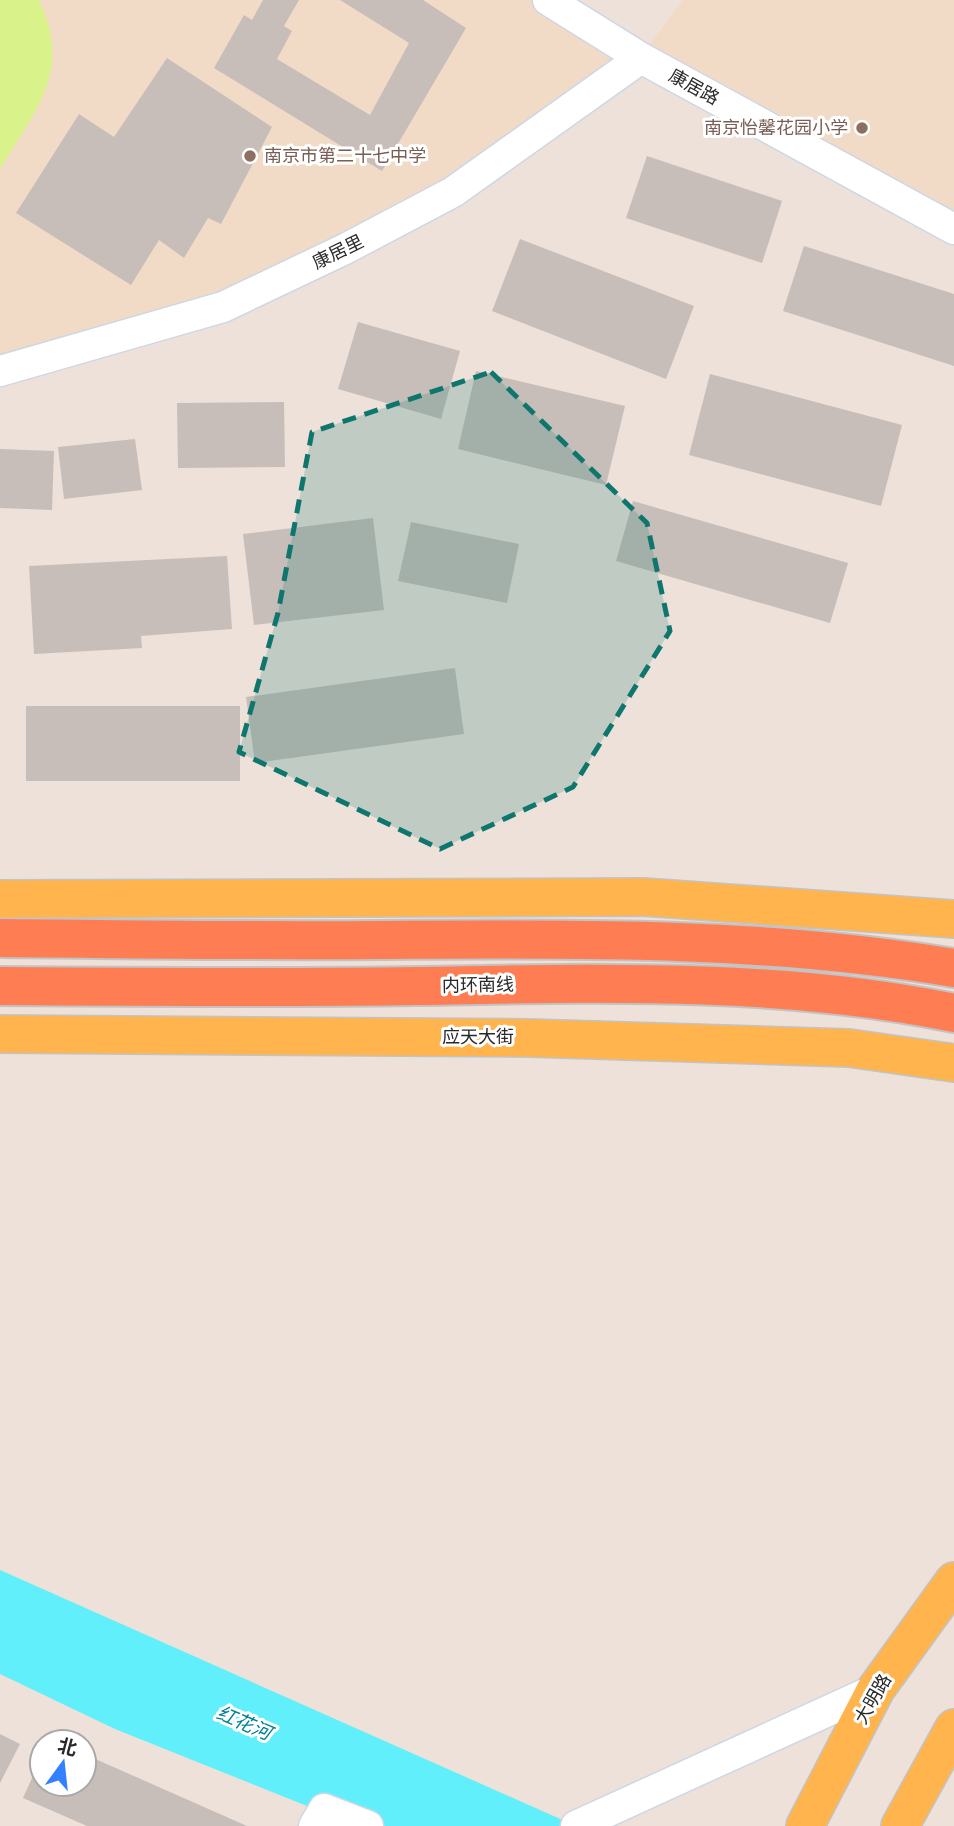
<svg xmlns="http://www.w3.org/2000/svg" width="954" height="1826" viewBox="0 0 954 1826" font-family="'Fira Sans','Noto Sans SC',sans-serif">
  <rect width="100%" height="100%" fill="#ede1d9"/>
  <!-- education -->
  <path fill="#f1dbc7" d="M0,0H548L640,57L683,0H954V209L946,224L641,58L345,249L0,371Z"/>
  <!-- pitch -->
  <path fill="#daf28a" d="M0,0H39C73,72 36,109 0,169Z"/>
  <!-- water -->
  <path fill="#61effb" d="M0,1570L576,1826H357L115,1729L0,1674Z"/>
  <!-- building -->
  <path fill="#c8beb9" d="M263,0H299L284,26L292,31L277,59L370,115L409,43L340,0H423L466,28L382,171L214,68L244,15L252,20Z
    M167,58L272,127L221,224L208,218L184,258L159,240L131,285L16,213L79,114L114,137Z
    M647,156L782,201L762,263L626,218Z
    M520,239L694,306L666,379L492,311Z
    M804,246L954,294V366L783,311Z
    M358,322L460,351L441,419L338,389Z
    M476,371L625,406L606,485L458,449Z
    M710,374L902,425L881,506L689,455Z
    M284,402L285,467L178,468L177,403Z
    M135,439L142,490L64,499L58,447Z
    M0,449L54,451L52,510L0,508Z
    M633,501L848,563L830,623L616,561Z
    M373,518L384,610L254,625L243,534Z
    M411,522L519,544L507,603L398,581Z
    M227,556L232,629L141,636L142,648L34,654L29,566Z
    M455,668L464,734L255,763L246,697Z
    M26,706H240V781H26Z
    M0,1734L20,1744L0,1783Z
    M84,1754L247,1826H87L23,1798L42,1756V1784H84Z"/>
  <g fill="none" stroke-linecap="round" stroke-linejoin="round">
    <!-- minor casing -->
    <g stroke="#ced7e4" stroke-width="33">
      <path id="minor" d="M548,0L641,58L954,229
        M0,371L223,307L345,249L453,192L641,58
        M314,1826L324,1809L368,1826
        M576,1826L876,1689"/>
    </g>
    <!-- major casing -->
    <g stroke="#c3c3c3" stroke-width="40">
      <path id="major" d="M0,899L643,897L954,919
        M0,1034L529,1038L849,1048L954,1063
        M805,1826L876,1689L954,1581
        M900,1826L954,1728"/>
    </g>
    <!-- highway casing -->
    <g stroke="#c3c3c3" stroke-width="42">
      <path id="highway" d="M0,938C127,939 253,941 380,940C572,939 765,936 954,968
        M0,986C139,987 278,988 417,986C595,983 779,977 954,1013"/>
    </g>
    <!-- minor -->
    <use href="#minor" stroke="#fff" stroke-width="30"/>
    <!-- major -->
    <use href="#major" stroke="#ffb44d" stroke-width="37"/>
    <!-- highway -->
    <use href="#highway" stroke="#ff7d52" stroke-width="38"/>
  </g>
  <!-- marked area -->
  <path fill="#0f766e" fill-opacity="0.2" stroke="#0f766e" stroke-width="5" stroke-dasharray="14 9" stroke-linejoin="round" d="M491,372L647,523L670,631L573,787L440,849L239,752L278,613L312,432Z"/>
  <!-- markers -->
  <g fill="#8d6e63" stroke="#fff" stroke-width="2.5">
    <circle cx="862" cy="128" r="7"/>
    <circle cx="250" cy="156" r="7"/>
  </g>
  <g text-anchor="middle" dominant-baseline="central" stroke-width="6" stroke-linejoin="round" paint-order="stroke">
    <!-- street labels -->
    <g font-size="18" fill="#292929" stroke="#fff">
      <text transform="translate(694 87) rotate(29)">康居路</text>
      <text transform="translate(338 252) rotate(-26)">康居里</text>
      <text transform="translate(478 985) rotate(-1)">内环南线</text>
      <text x="478" y="1037">应天大街</text>
      <text transform="translate(873 1699) rotate(-60)">大明路</text>
    </g>
    <!-- education labels -->
    <g font-size="18" fill="#785e54" stroke="#fff" text-anchor="end">
      <text x="848" y="128">南京怡馨花园小学</text>
      <text x="264" y="156" text-anchor="start">南京市第二十七中学</text>
    </g>
    <!-- water labels -->
    <g font-size="19" font-style="italic" fill="#028097" stroke="#fff">
      <text transform="translate(244 1723) rotate(23)">红花河</text>
    </g>
  </g>
  <!-- north arrow -->
  <g transform="translate(63 1763) rotate(15)"><circle r="33" fill="#ffffff" stroke="#a9a9a9" stroke-width="2"/>
  <path d="M0-5L12 26L0 18L-12 26Z" fill="#3480ff"/>
  <text y="-10" font-size="19" font-weight="bold" text-anchor="middle" fill="#292929">北</text>
  </g>
</svg>
